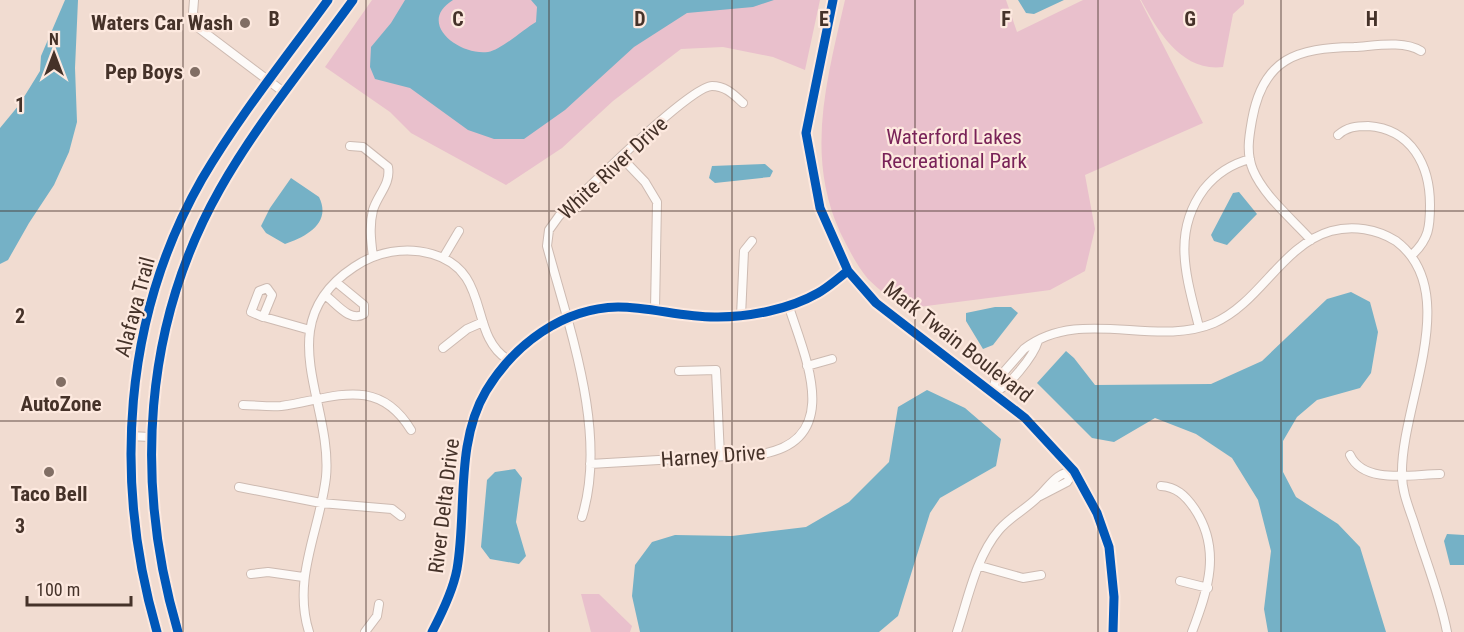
<svg xmlns="http://www.w3.org/2000/svg" width="1464" height="632" viewBox="0 0 1464 632" font-family="'Roboto Condensed',sans-serif">
  <rect width="100%" height="100%" fill="#f1dcd1"/>
  <!-- green -->
  <path fill="#e9c0cc" d="M372,0H820L805,70L773,57L723,47L681,49L613,101L562,148L506,185L411,133L390,112L325,67Z
    M845,0H1006L1017,32L1083,0H1140L1203,123L1085,175L1095,229L1085,271L1050,290L903,309C892,299 879,290 868,279C857,266 848,248 840,232C805,155 827,79 845,0Z
    M1141,0H1244V4L1233,14L1223,67C1182,72 1158,32 1141,0Z
    M581,594H599L632,626L630,632H591Z"/>
  <!-- water -->
  <path fill="#75b1c6" d="M65,0H78L75,68L77,122L69,152L54,185L29,223L8,260L0,264V128L19,105L40,71L41,56Z
    M405,0H453C416,23 459,56 488,52C501,50 524,29 536,22L537,7L531,0H774L753,7L687,13L634,47L565,110L524,139H494L468,130L410,88L375,79L370,67L371,47L391,23Z
    M1018,0H1064L1034,14L1026,13Z
    M765,164L773,171L770,177L715,183L709,178L712,166Z
    M291,178L319,197C332,223 306,237 285,244L266,233L261,226L270,208Z
    M1239,192L1257,214L1227,245L1214,241L1211,235L1233,193Z
    M1351,292L1370,302L1378,332L1371,373L1360,388L1317,400L1297,417L1283,441V472L1296,497L1338,524L1360,547L1386,632H1268L1264,609L1271,551L1258,500L1232,458L1196,434L1155,418L1114,442L1092,438L1037,383L1066,351L1074,358L1095,385L1211,384L1262,361L1327,299Z
    M995,307H1011L1018,313L993,345L983,349L966,321V313Z
    M927,390L965,408L1001,439L996,466L940,498L930,513L898,616L879,632H640L632,596L635,565L652,542L675,535L732,536L806,527L849,502L889,462L898,407Z
    M515,469L522,478L516,522L526,556L519,564L490,559L481,547L487,480L495,472Z
    M1447,534L1464,535V565H1450L1444,541Z"/>
  <g fill="none" stroke-linecap="round" stroke-linejoin="round">
    <!-- minor casing -->
    <g stroke="#cdbab1" stroke-width="10">
      <path id="minor" d="M194,0L193,13L200,29L285,93
        M833,0L806,133L820,208L848,271L876,303L1025,418L1074,471L1097,513L1109,547L1114,597L1113,632
        M1338,135C1347,127 1356,126 1368,126C1412,129 1430,166 1430,205C1430,227 1429,239 1412,255
        M350,146L363,147L388,167C391,184 378,194 373,210C369,226 371,241 373,257
        M622,158L645,182L657,202L655,310
        M1311,240C1292,219 1264,196 1253,170C1246,153 1249,137 1252,120C1263,58 1297,48 1354,47C1374,46 1403,40 1421,51
        M443,258L459,231
        M325,295C336,303 350,323 364,314V305L336,282
        M741,316L744,251L752,241
        M263,317L272,295L267,288L259,291L251,312L263,317H264L310,330
        M1199,327C1187,279 1171,233 1204,189C1216,174 1231,164 1250,159
        M1038,341C1034,355 1007,391 992,392L995,382L1024,349C1079,306 1155,348 1214,323C1260,303 1282,245 1331,231C1353,225 1377,229 1396,241C1464,292 1400,406 1402,475C1402,492 1409,508 1414,523C1425,559 1440,595 1447,632
        M443,348L467,329L483,322
        M807,366L832,359
        M679,371L716,370L720,456
        M243,405C255,405 268,407 281,406C332,399 377,374 411,430
        M130,436L150,437
        M1350,455C1364,485 1413,474 1440,474
        M590,464L762,454C845,439 804,355 788,304
        M1161,486C1176,487 1185,495 1194,508C1222,549 1208,590 1192,632
        M239,487L321,503L392,509L401,516
        M1040,496L1067,482L1074,471
        M582,517C608,433 569,328 547,246L549,230L559,216C581,195 690,86 712,86C726,86 734,95 743,103
        M980,566L1023,578L1041,575
        M251,574L268,572L303,577
        M1180,581L1208,588
        M309,632C292,578 320,530 326,477C333,402 268,324 354,267C376,252 405,246 432,254C492,271 468,334 507,359
        M365,632L377,616L379,604
        M432,632C442,613 453,591 457,569C467,512 455,443 486,391C514,345 562,308 618,307C652,307 684,318 718,317C750,317 790,309 818,293C829,287 838,278 848,271
        M957,632C968,599 976,557 999,530C1010,517 1026,509 1038,497C1050,486 1055,473 1074,471"/>
    </g>
    <!-- major casing -->
    <g stroke="#cdbab1" stroke-width="12">
      <path id="major" d="M157,632C113,481 123,317 202,179C239,116 285,59 328,0
        M178,632C134,483 143,325 220,189C258,122 308,62 353,0"/>
    </g>
    <!-- minor -->
    <use href="#minor" stroke="#fdfaf8" stroke-width="8"/>
    <!-- major -->
    <use href="#major" stroke="#fdfaf8" stroke-width="10"/>
    <!-- cycleway casing -->
    <g stroke="#fde9df" stroke-width="13">
      <path id="cycleway" d="M833,0L806,133L820,208L848,271L876,303L1025,418L1074,471L1097,513L1109,547L1114,597L1113,632
        M157,632C113,481 123,317 202,179C239,116 285,59 328,0
        M178,632C134,483 143,325 220,189C258,122 308,62 353,0
        M432,632C442,613 453,591 457,569C467,512 455,443 486,391C514,345 562,308 618,307C652,307 684,318 718,317C750,317 790,309 818,293C829,287 838,278 848,271"/>
    </g>
    <!-- cycleway -->
    <use href="#cycleway" stroke="#0057b8" stroke-width="9"/>
  </g>
  <!-- grid -->
  <path fill="none" stroke="#453229" stroke-width="1.5" stroke-opacity="0.55" d="M183,0V632M366,0V632M549,0V632M732,0V632M915,0V632M1098,0V632M1281,0V632M0,211H1464M0,421H1464"/>
  <!-- markers -->
  <g fill="#816e64" stroke="#fde9df" stroke-width="2">
    <circle cx="245" cy="23" r="6"/>
    <circle cx="195" cy="72" r="6"/>
    <circle cx="61" cy="382" r="6"/>
    <circle cx="49" cy="472" r="6"/>
  </g>
  <g text-anchor="middle" dominant-baseline="central" stroke-width="4.5" stroke-linejoin="round" paint-order="stroke">
    <!-- poi labels -->
    <g font-size="21" font-weight="bold" fill="#453229" stroke="#fde9df" text-anchor="end">
      <text x="233" y="23">Waters Car Wash</text>
      <text x="183" y="72">Pep Boys</text>
      <text x="61" y="404" text-anchor="middle">AutoZone</text>
      <text x="49" y="494" text-anchor="middle">Taco Bell</text>
    </g>
    <!-- park labels -->
    <g font-size="21" fill="#792358" stroke="#fde9df">
      <text x="954" y="137">Waterford Lakes<tspan x="954" dy="24">Recreational Park</tspan></text>
    </g>
    <!-- street labels -->
    <g font-size="21" fill="#453229" stroke="#fde9df">
      <text transform="translate(613 168) rotate(-43)">White River Drive</text>
      <text transform="translate(135 307) rotate(-75)">Alafaya Trail</text>
      <text transform="translate(958 342) rotate(38)">Mark Twain Boulevard</text>
      <text transform="translate(713 456) rotate(-4)">Harney Drive</text>
      <text transform="translate(444 506) rotate(-83)">River Delta Drive</text>
    </g>
  </g>
  <g font-size="20" text-anchor="middle" font-weight="bold" fill="#453229" stroke="#fde9df" stroke-width="4.5" stroke-linejoin="round" paint-order="stroke">
    <text x="274" y="26">B</text>
    <text x="458" y="26">C</text>
    <text x="640" y="26">D</text>
    <text x="824" y="26">E</text>
    <text x="1006" y="26">F</text>
    <text x="1190" y="26">G</text>
    <text x="1372" y="26">H</text>
    <text x="20" y="112">1</text>
    <text x="20" y="323">2</text>
    <text x="20" y="533">3</text>
  </g>
  <!-- north arrow -->
  <g transform="translate(54 54)" stroke="#fde9df" stroke-width="4.5" paint-order="stroke">
  <path d="M0-4.5L10 22L0 15L-10 22Z" fill="#453229"/>
  <text y="-9" font-size="16" font-weight="bold" text-anchor="middle" fill="#453229">N</text>
  </g>
  <!-- scale -->
  <path d="M27 596v9h104v-9" fill="none" stroke="#453229" stroke-width="3"/>
  <text x="36" y="596" font-size="18" fill="#453229" stroke="#fde9df" stroke-width="4.5" paint-order="stroke">100 m</text>
</svg>
